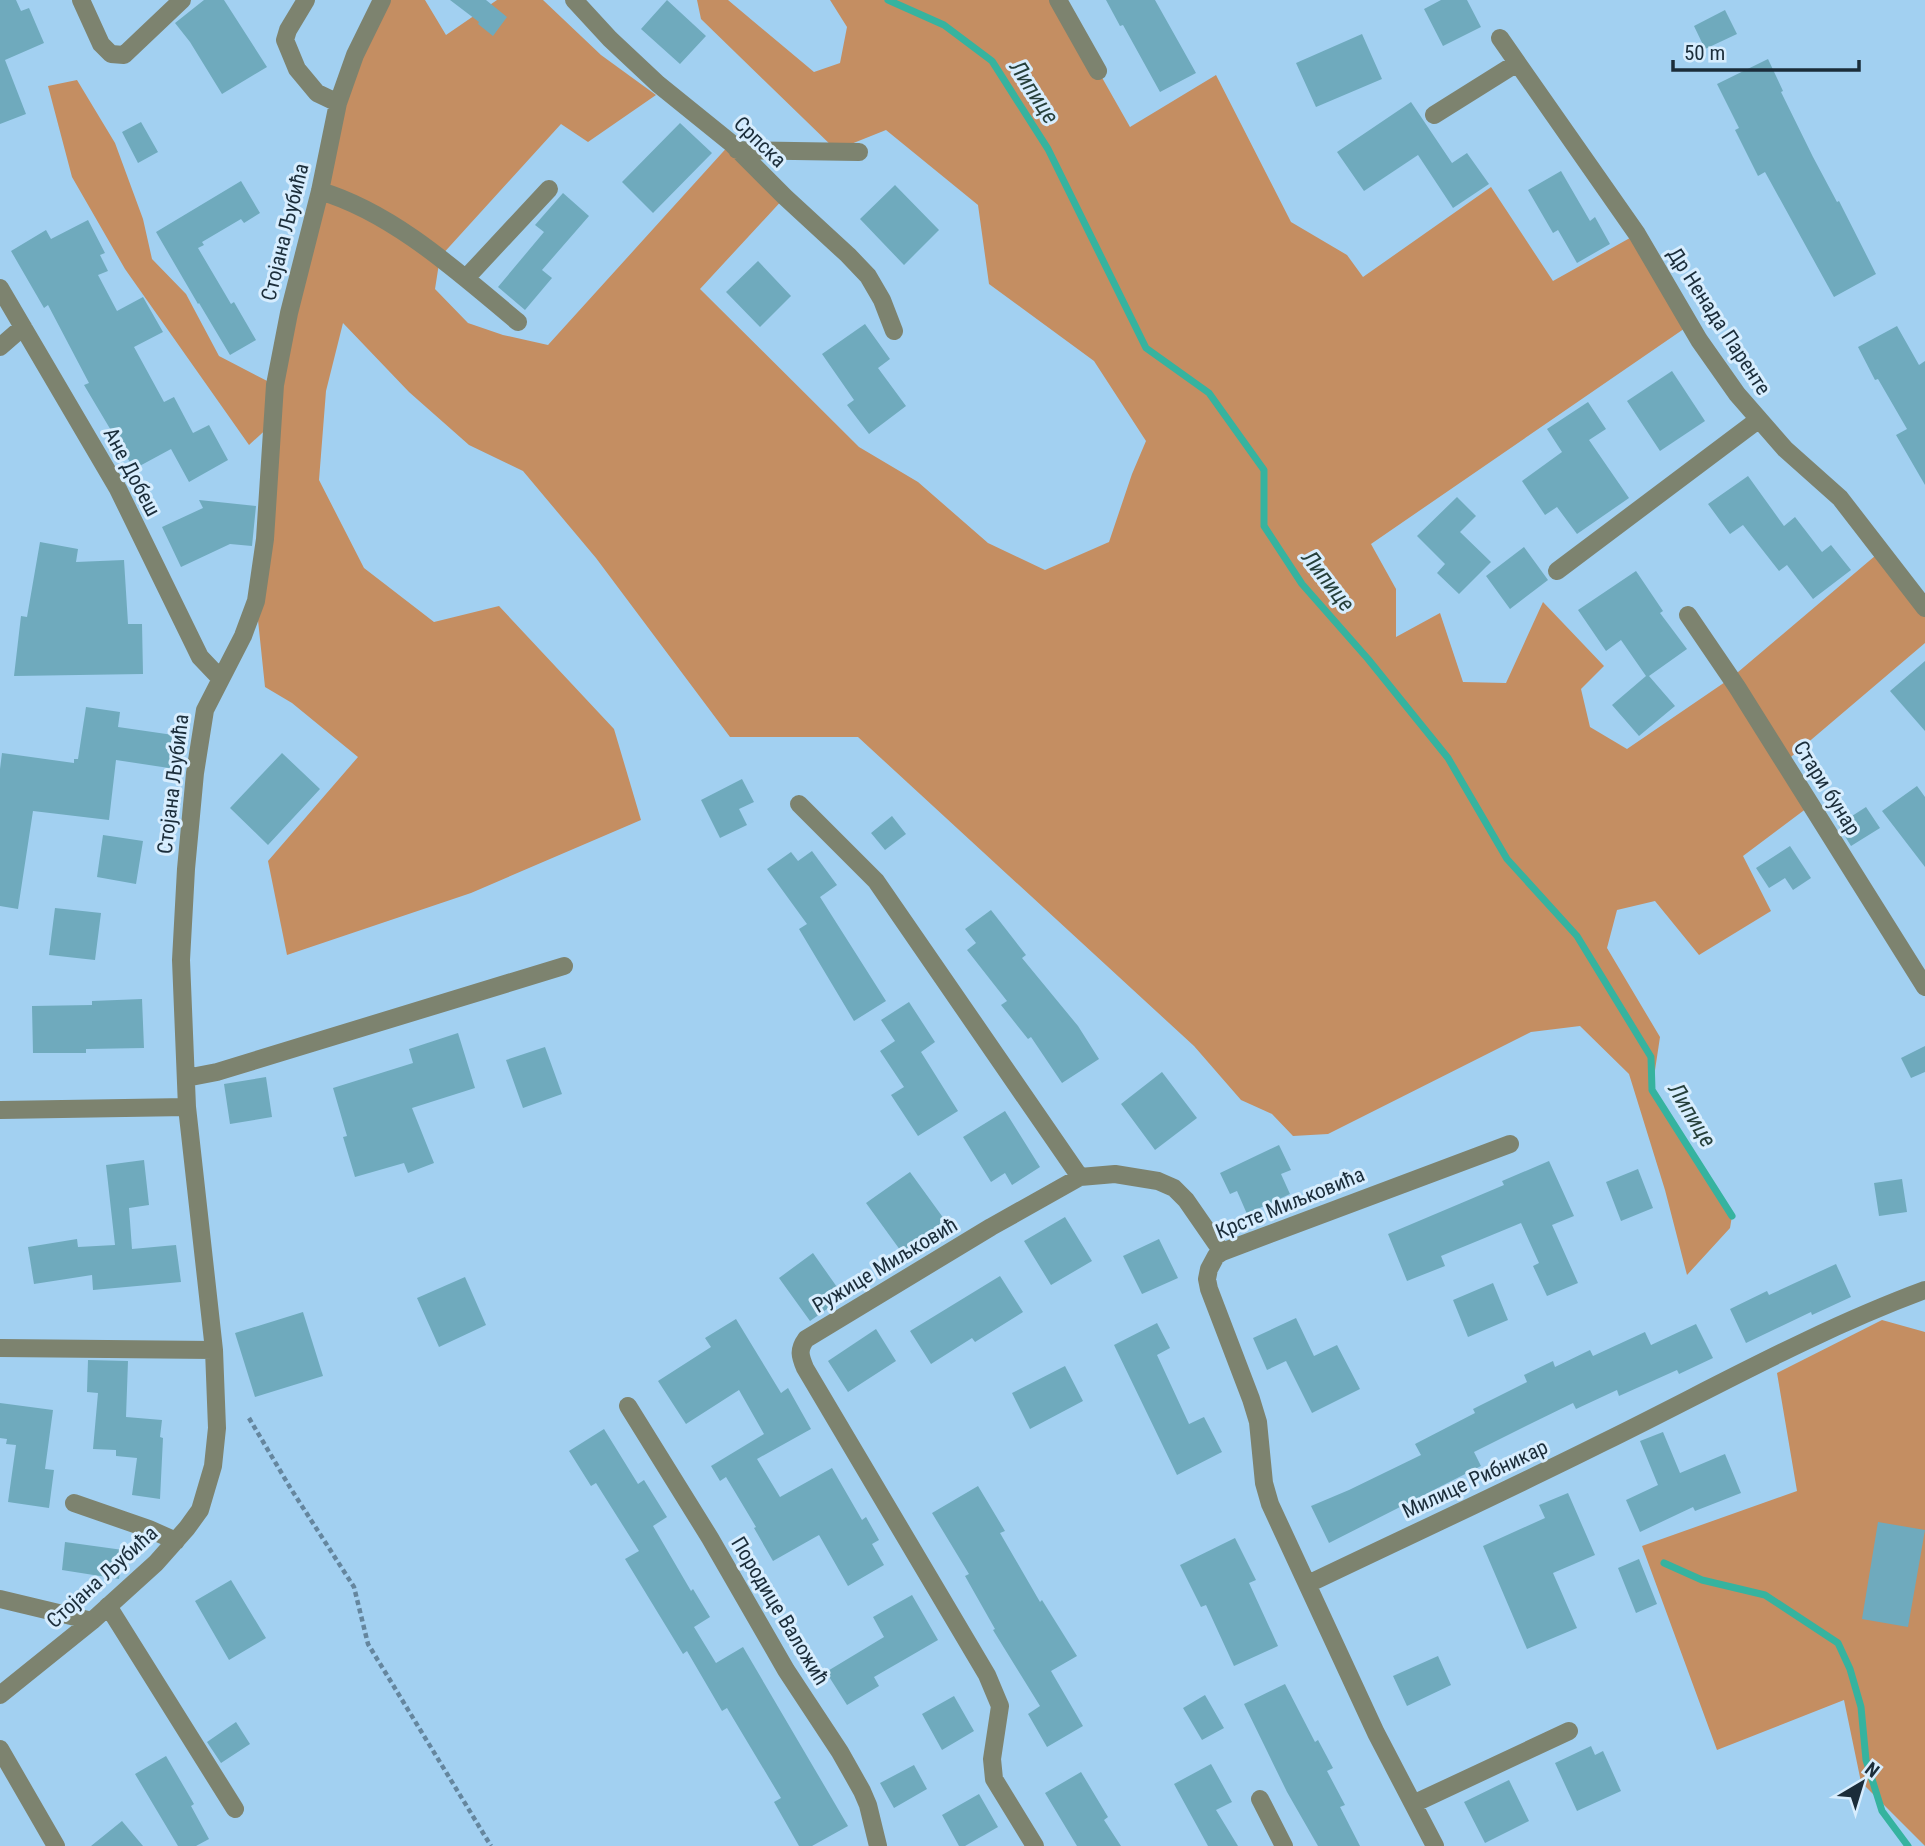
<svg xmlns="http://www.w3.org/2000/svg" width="1925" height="1846" viewBox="0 0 1925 1846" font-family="'Roboto Condensed',sans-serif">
  <rect width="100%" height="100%" fill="#a2d0f1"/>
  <!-- green -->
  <path fill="#c48e62" d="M381,0H425L446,35L497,0H543L601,55L656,95L588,142L561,124L440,257L435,289L468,323L503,335L548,345L731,143L785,197L700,289L859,447L918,482L988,543L1045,570L1109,542L1132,474L1146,441L1094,361L989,284L978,205L886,130L836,150L701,19L697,0H728L814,72L840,63L847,27L830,0H1058L1130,127L1216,75L1291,222L1347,255L1363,277L1491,187L1553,281L1637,234L1691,324L1371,544L1396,589V637L1440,613L1463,682L1506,683L1543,602L1604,666L1581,689L1590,727L1627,749L1731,678L1882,550L1925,608V643L1785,762L1811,805L1743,856L1771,911L1699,955L1655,901L1617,910L1607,948L1660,1037L1652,1090L1732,1216L1730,1228L1687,1275L1665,1190L1629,1074L1580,1026L1531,1032L1328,1134L1293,1136L1272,1114L1241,1100L1194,1046L858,737H730L596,558L523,471L469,445L409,392L343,323L326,391L319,480L364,568L434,622L499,606L614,729L641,820L471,893L287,955L268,861L358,757L292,703L265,687L256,601L272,424L249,445L125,269L72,177L48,86L77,80L115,143L143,219L152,259L186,294L219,356L275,385L331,130Z
    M1882,1320L1925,1332V1846L1861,1782L1844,1700L1717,1750L1642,1546L1797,1491L1777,1373Z"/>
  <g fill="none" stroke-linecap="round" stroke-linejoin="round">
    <!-- stream -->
    <path stroke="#36b39f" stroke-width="7" d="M888,0L944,25L992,61L1048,149L1146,348L1209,393L1264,470V526L1302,584L1368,659L1448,758L1507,859L1577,936L1651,1057L1652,1090L1732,1216
      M1664,1563L1702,1580L1765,1595L1838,1643L1850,1669L1861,1707L1866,1760L1882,1811L1908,1846"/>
  </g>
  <!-- building -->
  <path fill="#6faabd" d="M0,0H16L21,11L29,8L44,43L5,60L26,114L0,124Z
    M204,0H224L267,67L222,94L190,42L175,23Z
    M450,0H486L507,17L493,36L478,24L479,22Z
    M667,0L706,36L680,64L641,29Z
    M1106,0H1155L1196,73L1160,92L1123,25L1120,26Z
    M1441,0H1467L1481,27L1443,46L1424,9Z
    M1725,10L1737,34L1705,49L1694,26Z
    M1362,34L1382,79L1316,107L1296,63Z
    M1768,59L1783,91L1781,92L1813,157L1837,202L1839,201L1876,274L1834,297L1765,172L1758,176L1735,130L1739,128L1717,84Z
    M1411,102L1452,163L1467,153L1489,184L1453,208L1418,155L1364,191L1337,152Z
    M141,122L158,152L138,163L122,132Z
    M680,123L712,153L653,213L622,182Z
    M1561,171L1590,221L1595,217L1610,244L1577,263L1558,230L1553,233L1528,190Z
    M241,181L260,213L244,223L241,219L202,242L204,245L198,248L231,304L234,302L256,340L230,355L199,303L198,304L156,232Z
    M895,185L939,230L904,265L860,219Z
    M563,193L589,216L542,270L552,278L525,310L498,287L544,232L535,225Z
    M88,220L105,253L100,255L108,271L98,275L117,311L143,297L163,332L134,347L164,402L174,397L193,433L209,425L228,460L189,482L171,449L134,469L84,385L89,383L48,305L44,308L11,251L46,230L51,239Z
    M758,261L791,296L760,327L726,292Z
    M865,324L890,359L878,368L906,406L869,434L847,405L854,400L822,354Z
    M1897,326L1919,365L1925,361V485L1896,435L1907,429L1878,379L1875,380L1858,347Z
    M1672,371L1705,421L1660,451L1627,401Z
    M1588,402L1606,429L1589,440L1629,498L1577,534L1557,507L1545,515L1522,481L1562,452L1547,429Z
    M1748,476L1784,526L1795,517L1822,552L1831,545L1851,570L1813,599L1787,565L1779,571L1743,525L1730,534L1708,504Z
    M1457,497L1476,516L1460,532L1491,562L1459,594L1437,573L1445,564L1417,536Z
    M199,500L256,506L252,546L230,544L181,567L162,527L203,508Z
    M40,542L78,549L76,562L124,560L128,624H142L143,674L14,676L21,616L27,617Z
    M1524,547L1548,580L1510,609L1486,576Z
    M1636,571L1663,611L1660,613L1687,649L1649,676L1675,706L1639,736L1612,705L1646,676L1621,640L1606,651L1578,610Z
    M1925,661V731L1890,691Z
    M86,707L120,712L118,727L187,737L182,770L116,760L109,820L33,811L18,909L0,906V769L2,753L74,763V759H78Z
    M282,753L320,789L268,845L230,808Z
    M742,779L754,802L739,809L747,825L720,838L701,800Z
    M1917,786L1925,797V867L1882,811Z
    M1866,807L1880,828L1851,846L1838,825Z
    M892,816L906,834L885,850L871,833Z
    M103,835L143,841L136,884L97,877Z
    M1790,846L1811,878L1793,890L1785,878L1769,888L1756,868Z
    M812,851L837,885L820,897L886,1001L854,1021L799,929L807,924L767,869L791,852L798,861Z
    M55,908L101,913L95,960L49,955Z
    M991,910L1026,955L1022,958L1078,1026L1099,1059L1062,1083L1031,1037L1028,1039L1001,1005L1007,1001L967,950L976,943L965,929Z
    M142,999L144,1048L86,1049V1053H33L32,1006L92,1005V1001Z
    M909,1002L935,1042L921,1052L958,1111L918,1136L891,1095L904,1087L880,1051L895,1041L881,1020Z
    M458,1033L475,1088L412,1108L434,1163L408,1173L404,1163L355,1177L343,1137L347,1136L333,1088L413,1063L409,1049Z
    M1925,1046V1072L1911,1078L1901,1058Z
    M545,1047L562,1094L523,1108L506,1060Z
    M1162,1072L1197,1118L1155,1150L1121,1104Z
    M266,1077L272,1117L230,1124L224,1084Z
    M1005,1111L1040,1167L1012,1185L1005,1173L991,1182L963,1137Z
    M1279,1145L1291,1170L1281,1174L1290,1194L1247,1214L1237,1191L1230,1194L1220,1173Z
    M144,1160L149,1205L129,1208L132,1249L176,1245L181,1282L93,1290L92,1275L34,1284L28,1247L77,1239L78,1247L115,1245L106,1165Z
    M1549,1161L1574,1216L1552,1225L1578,1283L1547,1296L1533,1266L1539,1263L1521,1223L1441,1256L1445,1266L1407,1281L1388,1234L1504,1185L1502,1181Z
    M1638,1169L1653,1208L1621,1221L1606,1182Z
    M910,1172L947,1223L903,1254L866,1203Z
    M1902,1179L1907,1212L1879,1216L1874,1183Z
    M1065,1217L1092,1261L1051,1285L1024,1241Z
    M1159,1239L1178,1278L1142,1294L1123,1256Z
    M813,1253L844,1297L810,1321L779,1278Z
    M1836,1264L1851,1297L1812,1315L1811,1312L1746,1343L1730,1309L1767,1291L1769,1295Z
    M1000,1276L1023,1312L975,1342L972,1338L931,1364L910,1331Z
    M465,1277L486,1325L439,1347L417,1298Z
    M1493,1283L1508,1320L1468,1337L1453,1300Z
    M303,1312L323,1376L255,1397L235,1333Z
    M1296,1318L1314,1356L1337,1345L1360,1389L1312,1413L1286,1361L1267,1370L1253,1338Z
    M736,1319L781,1393L788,1388L811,1429L757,1459L780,1497L832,1468L862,1520L866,1517L879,1540L872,1544L884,1565L848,1586L819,1535L773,1561L754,1528L756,1527L726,1477L720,1481L711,1466L764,1434L739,1390L686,1424L658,1381L711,1347L705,1338Z
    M1157,1323L1170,1348L1157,1355L1189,1424L1204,1417L1222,1452L1177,1475L1114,1345Z
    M1696,1324L1713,1358L1679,1374L1677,1370L1619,1396L1617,1390L1576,1409L1573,1403L1528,1425L1474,1452L1481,1466L1329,1543L1311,1506L1349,1490L1421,1455L1415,1444L1475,1413L1473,1409L1527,1382L1524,1375L1553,1361L1555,1367L1590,1350L1593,1356L1645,1332L1651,1345Z
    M876,1329L896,1361L848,1392L828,1361Z
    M88,1360L128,1361L126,1417L162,1420L160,1437L163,1438L160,1499L132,1495L137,1458L116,1456V1450L93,1449L98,1393L87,1392Z
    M1065,1366L1083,1401L1030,1429L1012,1393Z
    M0,1403L53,1410L45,1469L54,1470L49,1508L8,1502L16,1445L6,1444L7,1439L0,1438Z
    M604,1429L638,1484L644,1480L667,1517L653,1526L691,1591L693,1589L710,1617L694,1627L716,1663L743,1647L848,1826L812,1846H799L774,1802L781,1798L727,1708L722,1711L687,1651L683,1654L625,1559L639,1551L596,1483L591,1486L569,1451Z
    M1663,1432L1680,1473L1725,1454L1741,1493L1695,1511L1693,1507L1640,1532L1626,1500L1658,1485L1640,1441Z
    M978,1486L1005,1531L1000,1533L1040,1602L1042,1600L1077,1656L1051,1671L1083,1726L1047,1747L1028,1714L1040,1706L993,1630L995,1629L965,1576L969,1574L932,1513Z
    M1568,1493L1595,1555L1553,1573L1577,1628L1527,1649L1483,1546L1545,1518L1539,1505Z
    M1878,1522L1925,1530L1908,1627L1862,1619Z
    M1235,1538L1256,1580L1249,1583L1278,1646L1234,1666L1206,1605L1201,1607L1180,1565Z
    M65,1542L123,1550L119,1579L62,1570Z
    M1639,1559L1657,1604L1636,1613L1618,1568Z
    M231,1580L266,1638L229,1660L195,1601Z
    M912,1595L938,1640L874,1677L879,1686L847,1705L826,1672L884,1637L873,1617Z
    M1438,1656L1451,1685L1407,1706L1393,1676Z
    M1285,1684L1315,1742L1318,1740L1333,1768L1327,1771L1345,1805L1340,1807L1360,1846H1318L1287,1792L1244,1704Z
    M1205,1695L1224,1728L1202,1740L1183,1708Z
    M954,1696L974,1731L942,1750L922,1714Z
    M236,1722L250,1744L221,1763L207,1742Z
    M1591,1746L1595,1755L1603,1751L1621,1791L1577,1811L1555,1763Z
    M166,1756L194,1804L191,1806L209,1839L196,1846H178L135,1774Z
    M1211,1764L1232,1802L1216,1810L1238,1846H1208L1174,1784Z
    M914,1765L927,1789L894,1808L880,1783Z
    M1081,1772L1108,1817L1104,1820L1121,1846H1077L1045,1793Z
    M1509,1780L1529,1821L1485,1843L1464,1802Z
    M979,1794L998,1827L965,1846H959L942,1815Z
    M122,1821L143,1846H91Z"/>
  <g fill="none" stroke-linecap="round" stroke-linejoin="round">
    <!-- path -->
    <path stroke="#65869e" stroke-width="4.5" stroke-dasharray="5 3.5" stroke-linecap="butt" d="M249,1418L291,1489L354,1587L368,1644L491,1846"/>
    <!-- minor -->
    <path stroke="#7d836f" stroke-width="18" d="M81,0L101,44L111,54L124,55L182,0
      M306,0L288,30L285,40L297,69L317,93L338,103
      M574,0L610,39L658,84L731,143L785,197L848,255L868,276L882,300L894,331
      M1058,0L1098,71
      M1500,38L1637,234L1699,340L1737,394L1785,449L1840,498L1925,608
      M1434,115L1517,63
      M737,150L859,152
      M320,191C394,213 459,273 518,322
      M466,278L549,189
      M0,288L118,489L200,657L220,678
      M0,347L23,327
      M1557,571L1758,420
      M1688,615L1737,687L1925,987
      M799,804L876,881L1080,1177
      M186,1078L217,1072L564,966
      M0,1110L187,1107
      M0,1348L214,1350
      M628,1406L710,1538L786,1670L840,1752L862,1791L868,1805L878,1846
      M74,1503L149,1529L176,1541
      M1308,1584C1406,1537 1506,1491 1604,1442C1710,1390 1814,1331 1925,1290
      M0,1599L92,1621
      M108,1606L235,1809
      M0,1695L92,1621L156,1563L187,1528L200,1510L213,1466L217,1428L214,1350L187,1107L181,960L186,869L195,773L205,710L243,636L256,601L265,539L275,385L289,313L320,191L338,103L355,55L382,0
      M0,1749L56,1846
      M1260,1799L1284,1846
      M1413,1804L1569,1731
      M1035,1846L994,1779L992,1759L1000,1706L987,1675L805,1368C800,1356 798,1350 806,1339L991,1227L1080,1177L1115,1174L1158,1181L1174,1188L1186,1200L1222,1252
      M1435,1846L1376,1733L1270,1504L1264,1483L1258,1422L1251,1399L1209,1289L1207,1279L1209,1269L1216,1256L1222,1252L1510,1144"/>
  </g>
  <g text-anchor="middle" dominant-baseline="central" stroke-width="6" stroke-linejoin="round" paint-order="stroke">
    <!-- street labels -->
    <g font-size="21" fill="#1b2d3a" stroke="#d7edfe">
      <text transform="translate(760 142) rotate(44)">Српска</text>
      <text transform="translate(285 232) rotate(-76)">Стојана Љубића</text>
      <text transform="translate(1719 321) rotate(57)">Др Ненада Паренте</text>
      <text transform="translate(132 472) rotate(62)">Ане Добеш</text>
      <text transform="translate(173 784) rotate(-83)">Стојана Љубића</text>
      <text transform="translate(1827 788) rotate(58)">Стари бунар</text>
      <text transform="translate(1290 1203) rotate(-22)">Крсте Миљковића</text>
      <text transform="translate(885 1265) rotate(-31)">Ружице Миљковић</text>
      <text transform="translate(1475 1479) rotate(-25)">Милице Рибникар</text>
      <text transform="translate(102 1577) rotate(-42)">Стојана Љубића</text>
      <text transform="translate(780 1611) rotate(59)">Породице Валожић</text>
    </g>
    <!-- water labels -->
    <g font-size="23" font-style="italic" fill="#26403b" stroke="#d7edfe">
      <text transform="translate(1034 92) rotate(57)">Липице</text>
      <text transform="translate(1328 581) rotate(52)">Липице</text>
      <text transform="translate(1692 1115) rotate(59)">Липице</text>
    </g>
  </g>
  <!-- north arrow -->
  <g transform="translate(1862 1783) rotate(38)" stroke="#d7edfe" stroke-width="5" paint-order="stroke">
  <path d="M0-5L12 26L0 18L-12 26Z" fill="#1b2d3a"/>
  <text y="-10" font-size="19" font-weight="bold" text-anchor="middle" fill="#1b2d3a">N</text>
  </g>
  <!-- scale -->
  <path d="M1673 60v10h186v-10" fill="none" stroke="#1b2d3a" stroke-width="3.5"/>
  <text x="1684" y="60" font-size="21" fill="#1b2d3a" stroke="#d7edfe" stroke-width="5" paint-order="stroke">50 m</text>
</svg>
